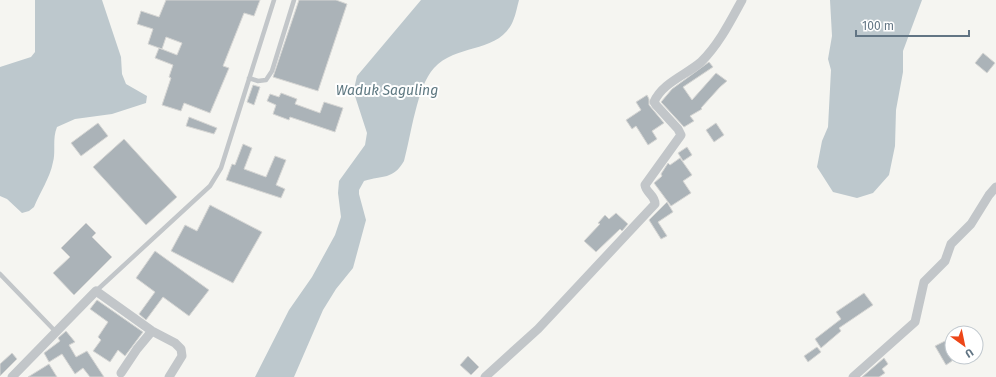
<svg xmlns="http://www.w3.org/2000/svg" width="996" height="377" viewBox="0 0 996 377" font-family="'Fira Sans',sans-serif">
  <rect width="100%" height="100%" fill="#f5f5f1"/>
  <!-- water -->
  <path fill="#bdc8cd" d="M35,0H102L121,57L122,74L126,84L147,96L146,103L112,114L75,119L57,127C52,139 56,151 53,162C50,178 40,192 34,207L29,211L22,213L7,199L0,196V67L31,57L35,52Z
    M421,0H519C517,7 516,14 513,21C499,54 457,43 434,68C417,86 411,136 404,161C393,180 383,175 364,181L359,190V194L366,220L353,268L336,289L323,310L294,377H255L289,310L312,277L335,235L341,217L338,193L339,181L365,145L367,133L355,96L354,89L357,76Z
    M830,0H922L903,51V72L896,110L895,146L889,175L873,193L857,198L833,192L817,167L822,141L828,127L831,70L828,59L832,36Z"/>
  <!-- building -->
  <path fill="#abb3b8" stroke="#d6d6d4" d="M166,0H260L254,16L244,13L223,66L229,68L210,113L184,103L181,111L162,105L171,78L169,77L173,65L155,58L159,48L177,55L182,43L166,37L162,49L148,44L153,29L137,24L141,11L159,17Z
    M299,0H336L347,4L318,91L273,77Z
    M983,53L995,63L987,73L975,63Z
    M709,62L713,67L683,87L692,100L716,73L727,81L720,87L701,108L702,109L690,116L694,121L684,127L661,102L672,89Z
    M253,85L260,87L254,105L247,102Z
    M281,93L297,99L295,104L320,113L324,102L343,108L335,132L290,117L289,120L273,114L276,105L267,101L270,94L279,97Z
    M647,95L649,99V105L664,123L652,131L657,139L648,145L636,126L632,129L626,120L641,110L636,102Z
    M189,117L217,128L214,134L186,126Z
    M98,123L108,136L81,156L71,143Z
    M716,123L724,135L714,142L706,130Z
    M124,139L177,197L146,225L93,167Z
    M243,144L252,148L244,169L266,177L275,156L286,160L276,185L285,189L281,198L226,180L232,164L235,165Z
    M687,147L692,155L683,161L678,153Z
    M680,158L692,175L683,181L691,193L671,206L654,183L662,176L661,174L668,163L670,165Z
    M667,202L673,212L658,222L667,236L661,239L649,220Z
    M210,205L262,232L233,283L171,251L185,225L197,231Z
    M616,213L628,224L622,231L620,229L596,252L584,241L600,224L598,223L605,215L609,219Z
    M86,223L96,233L92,237L112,257L74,295L53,273L70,257L61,248Z
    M155,251L209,290L189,316L163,297L146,320L139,314L155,292L136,278Z
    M864,293L873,305L839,328L841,331L821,348L815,339L841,319L836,312Z
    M97,300L143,332L125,356L118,350L110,362L93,351L101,340L98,337L108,322L90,309Z
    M66,331L75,342L69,345L76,357L87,351L104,377H90L83,368L75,374L62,354L49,362L44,353L60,341L58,338Z
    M945,341L950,352L952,351V361L946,365L935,346Z
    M817,347L821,352L808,362L804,356Z
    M12,353L17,359L0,376V364Z
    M468,356L479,367L471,375L460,365Z
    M884,358L888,364L882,369L885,373L879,377H862Z
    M49,364L57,377H28Z"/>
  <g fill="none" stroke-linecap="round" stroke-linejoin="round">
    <!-- service -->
    <path stroke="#c2c6c9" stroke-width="4.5" d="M249,78L258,81L266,80L272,71L294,0
      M0,274L56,332
      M96,291L210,186L221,168L274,0"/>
    <!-- minor -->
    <path stroke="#c2c6c9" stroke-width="9" d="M121,373L137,349L152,331
      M12,377L96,291L152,331L175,343L181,349L182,356L169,377
      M485,377L538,329L655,204C655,195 646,193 645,185L681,135L678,129L656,105L654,102C662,83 686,75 701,62C719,44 730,22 742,0
      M853,377L915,322L924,282L945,261L951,244L971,224L989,195L996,187"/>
  </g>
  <g text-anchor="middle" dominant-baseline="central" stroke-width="4" stroke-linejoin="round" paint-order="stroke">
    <!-- water labels -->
    <g font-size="14" font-style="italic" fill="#5e7881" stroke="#fff">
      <text x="387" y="90">Waduk Saguling</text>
    </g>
  </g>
  <!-- north arrow -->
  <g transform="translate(964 345) rotate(147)"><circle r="19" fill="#ffffff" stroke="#c0c8ce"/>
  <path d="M0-3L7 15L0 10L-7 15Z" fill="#ed4618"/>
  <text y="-6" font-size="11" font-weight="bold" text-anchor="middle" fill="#627584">U</text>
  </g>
  <!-- scale -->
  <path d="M856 30v6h113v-6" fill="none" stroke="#627584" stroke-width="2"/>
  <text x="862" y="30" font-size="12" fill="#627584" stroke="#ffffff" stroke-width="3" paint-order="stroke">100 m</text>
</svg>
